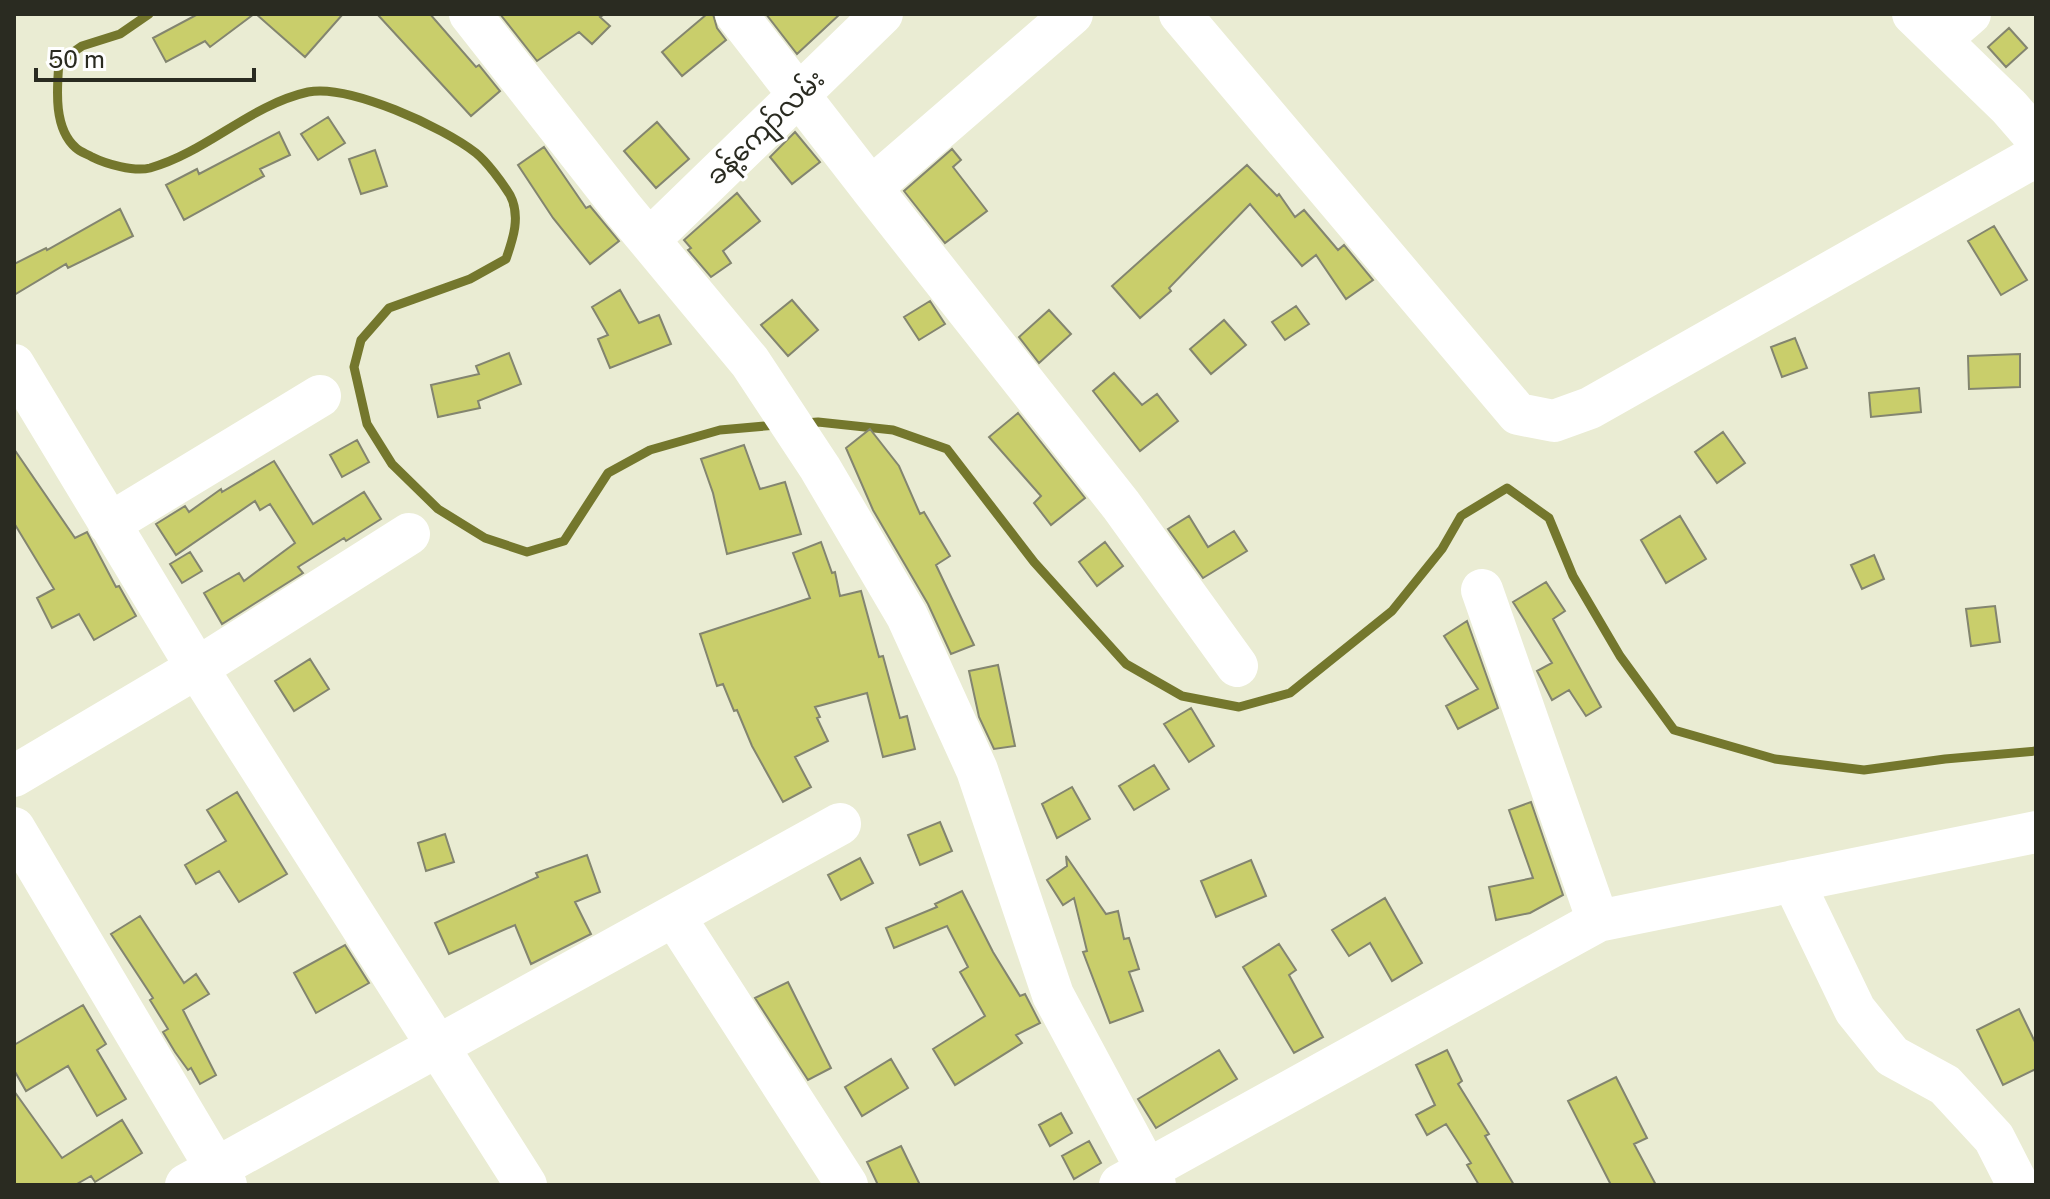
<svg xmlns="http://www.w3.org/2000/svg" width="2050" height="1199" viewBox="0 0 2050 1199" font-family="'Public Sans','Noto Sans Myanmar',sans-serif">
  <rect width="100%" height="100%" fill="#eaecd3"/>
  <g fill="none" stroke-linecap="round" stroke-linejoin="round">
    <!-- stream -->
    <path stroke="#74772d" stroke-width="9" d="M149,14L120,34L82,46L59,62C57,88 53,128 76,148C80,152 87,154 92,157C106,164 134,172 150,168C207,152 250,105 308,92C349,84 443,127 476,153C487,162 502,182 510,195C521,216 513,239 506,259L470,279L389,308L361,340L354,367L367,424L392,464L438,509L485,538L527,552L564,541L608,473L650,450L720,430L777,425
      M804,423L818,422L893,430L947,449L1034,562L1126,664L1182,696L1239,707L1290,693L1392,611L1442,549L1461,516L1507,488L1549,518L1573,576L1620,656L1674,730L1775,759L1864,770L1945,759L2036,751"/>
  </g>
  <!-- building -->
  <path fill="#c9ce6b" stroke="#83856f" stroke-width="2" d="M198,14H254L210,47L205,41L166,62L153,38Z
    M256,14H343L305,57Z
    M377,14H430L476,67L479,65L500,91L471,116Z
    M500,14H605L600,17L610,26L592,44L579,32L537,61Z
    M707,14H713L717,28L726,40L682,76L662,52Z
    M766,14H840L797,54Z
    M2009,28L2027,48L2006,67L1988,47Z
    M328,117L345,143L318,160L301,134Z
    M657,122L689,159L656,188L624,151Z
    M279,132L290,155L260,169L264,176L184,220L166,185L197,169L199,174Z
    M795,132L820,162L792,184L770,157Z
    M544,147L586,208L590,206L619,241L590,264L553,218L518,165Z
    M952,149L961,160L953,167L987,211L945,243L904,191Z
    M375,150L387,186L361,194L349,159Z
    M1247,165L1277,196L1279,194L1295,217L1304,210L1338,250L1344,245L1373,280L1346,299L1316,255L1302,266L1250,204L1169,288L1171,291L1140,318L1112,286Z
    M737,193L760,221L723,251L731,263L711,277L688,250L691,248L684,240Z
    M120,209L133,236L68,268L66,264L14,295V264L46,248L47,250Z
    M1994,226L2027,280L2001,295L1968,241Z
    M620,290L639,323L659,315L671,344L610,368L598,339L608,335L592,307Z
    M792,300L818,330L788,356L761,325Z
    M930,301L945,324L919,340L904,317Z
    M1296,306L1309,324L1285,340L1272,322Z
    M1049,310L1071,334L1039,363L1019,337Z
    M1224,320L1246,345L1211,374L1190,349Z
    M1795,338L1807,368L1782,377L1771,347Z
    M509,353L521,384L478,401L480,408L438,417L431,385L479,374L476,366Z
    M2020,354V387L1969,389L1968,356Z
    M1114,373L1142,405L1157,394L1178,421L1140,451L1093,391Z
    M1919,388L1921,412L1871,417L1869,393Z
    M1018,413L1085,498L1051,525L1034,503L1041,496L989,437Z
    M870,429L899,466L920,514L924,512L950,556L936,565L974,645L951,654L928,604L873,510L846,448Z
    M1723,432L1745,463L1717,483L1695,452Z
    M357,440L369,462L342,477L330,455Z
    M744,445L760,489L785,482L801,534L727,554L713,493L701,459Z
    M14,449L75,538L87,532L116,587L119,586L136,616L94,640L79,614L52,628L37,598L54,589L14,523Z
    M274,461L313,524L364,492L381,519L346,541L344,538L298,567L303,573L222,624L204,593L239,573L244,581L295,543L270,504L260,510L255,501L176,555L156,524L185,506L189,512L221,489L222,492Z
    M1189,516L1208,547L1234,531L1247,551L1203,578L1168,529Z
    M1680,516L1706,559L1666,583L1641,540Z
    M821,542L832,573L835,572L840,596L861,591L879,657L883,656L900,718L907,716L915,749L883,757L867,693L815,707L820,717L817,718L828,741L795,757L811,787L783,802L752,746L737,710L734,711L723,684L717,686L700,634L810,598L793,553Z
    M1105,542L1123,566L1097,586L1079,562Z
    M190,552L202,571L182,583L170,564Z
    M1874,555L1884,579L1862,589L1851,565Z
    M1546,582L1565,611L1553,619L1601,707L1586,716L1569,690L1552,700L1537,671L1552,663L1513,602Z
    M1995,606L2000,642L1971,646L1966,609Z
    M1467,621L1498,708L1458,729L1446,706L1478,689L1444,636Z
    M310,659L329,689L294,711L275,681Z
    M998,665L1015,746L994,749L979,717L969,671Z
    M1191,708L1214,746L1189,762L1164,724Z
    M1154,765L1169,789L1134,810L1119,786Z
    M1072,787L1090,819L1057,838L1042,804Z
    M237,792L287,874L239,902L219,871L196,884L185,865L226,841L207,810Z
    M1531,802L1563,895L1530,913L1496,920L1489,887L1533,878L1509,810Z
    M940,822L952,851L920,865L908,835Z
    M445,834L454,862L426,871L418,843Z
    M587,855L600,892L575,902L591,934L531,964L515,925L449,954L435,923L538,877L536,873Z
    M1066,856L1106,914L1118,911L1124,939L1129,938L1139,969L1129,972L1143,1011L1110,1023L1083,952L1087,951L1074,898L1063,905L1047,880L1067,866Z
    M860,858L873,883L841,900L828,875Z
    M1251,860L1266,896L1216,917L1201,881Z
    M962,891L993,952L1020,996L1025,994L1040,1023L1016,1035L1022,1043L955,1085L933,1049L985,1016L960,972L968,967L947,926L894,948L886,928L937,907L935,904Z
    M1385,898L1422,963L1392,981L1370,943L1349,956L1332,930Z
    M140,916L184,983L196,974L209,994L183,1010L216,1075L200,1084L191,1068L188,1070L175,1052L163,1032L168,1029L150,1000L153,998L111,934Z
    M1279,944L1296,970L1289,975L1323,1037L1294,1053L1243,967Z
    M345,945L369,983L316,1013L294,973Z
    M788,982L831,1068L808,1080L755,998Z
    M83,1005L106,1044L97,1050L126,1099L97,1116L68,1066L26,1091L14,1070V1045Z
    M2019,1009L2036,1044V1069L2003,1085L1977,1030Z
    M1219,1050L1237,1079L1156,1128L1138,1099Z
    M1447,1050L1462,1081L1458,1084L1489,1134L1485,1136L1514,1185H1479L1467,1165L1471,1163L1446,1124L1427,1135L1416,1115L1435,1105L1416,1065Z
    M891,1059L908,1088L862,1116L845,1087Z
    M1616,1077L1647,1138L1634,1144L1656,1185H1611L1568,1101Z
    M14,1091L62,1158L122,1120L142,1153L95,1182L91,1176L75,1185H14Z
    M1061,1113L1072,1133L1050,1146L1039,1125Z
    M1089,1141L1101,1163L1074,1179L1062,1156Z
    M901,1146L920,1185H878L867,1162Z"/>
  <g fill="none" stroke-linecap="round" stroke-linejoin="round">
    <!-- minor -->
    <path stroke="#fff" stroke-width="42" d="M470,14L623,209L750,362L820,468L907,616L977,770L1053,995L1155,1185
      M736,14L871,188
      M1072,14L871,188L1121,505L1237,666
      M1180,14L1518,414L1554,421L1590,408L2036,156
      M1913,14L2009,107L2036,138
      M1940,40L1970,14
      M649,240L882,14
      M14,365L197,668L526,1185
      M109,524L320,396
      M1482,590L1598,921
      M14,776L210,660L409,534
      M14,828L226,1185
      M1793,881L1855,1010L1892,1056L1945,1085L1994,1138L2018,1185
      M674,916L847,1185
      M186,1185L840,824
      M1120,1185L1598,921L2036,832"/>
  </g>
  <g text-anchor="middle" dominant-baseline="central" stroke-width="6" stroke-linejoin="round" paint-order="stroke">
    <!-- street labels -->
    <g font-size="26" fill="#2a2b21" stroke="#fff">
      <text transform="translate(765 127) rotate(-44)">ခန့်ကျော်လမ်း</text>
    </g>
  </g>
  <!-- border -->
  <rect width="2050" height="1199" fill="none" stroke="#2a2b21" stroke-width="32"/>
  <!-- scale -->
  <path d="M36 68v12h218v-12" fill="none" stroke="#2a2b21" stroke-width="4"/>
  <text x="48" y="68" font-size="24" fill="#2a2b21" stroke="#ffffff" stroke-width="6" paint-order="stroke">50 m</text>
</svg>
